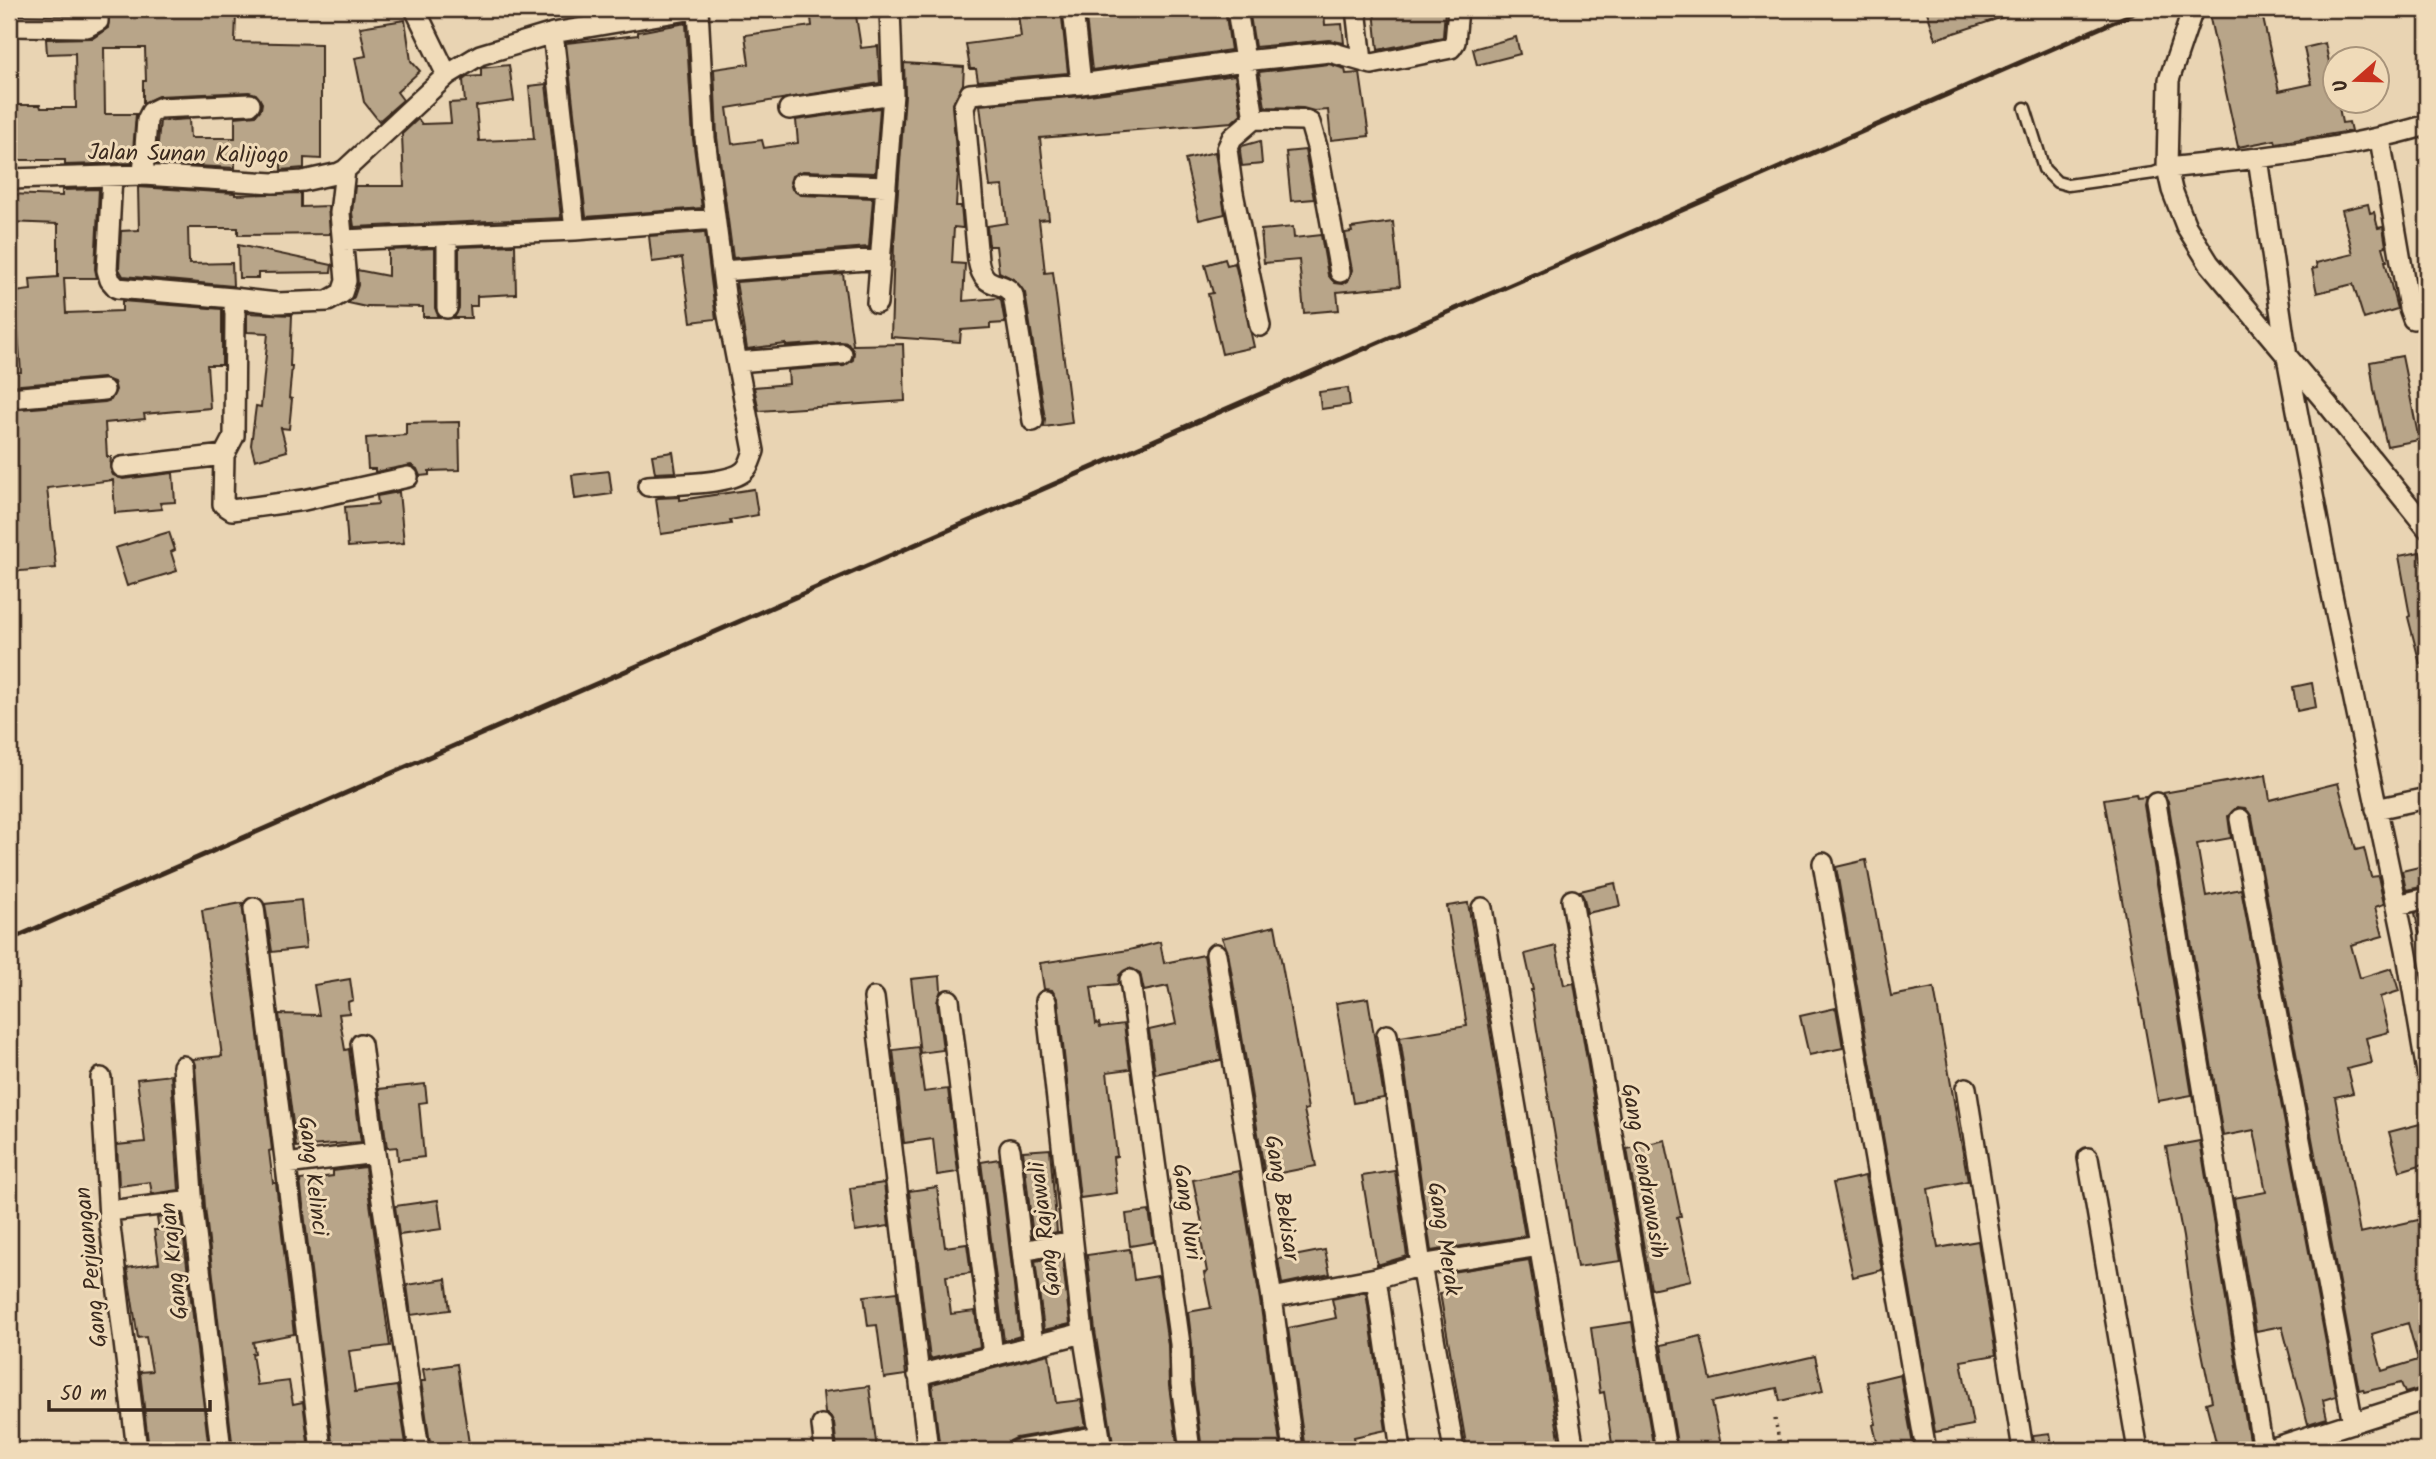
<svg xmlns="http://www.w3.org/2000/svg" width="2436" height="1459" viewBox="0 0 2436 1459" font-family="Kalam,sans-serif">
  <rect width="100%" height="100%" fill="#e9d4b3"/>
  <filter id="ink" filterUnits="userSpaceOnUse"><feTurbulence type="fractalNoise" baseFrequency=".0143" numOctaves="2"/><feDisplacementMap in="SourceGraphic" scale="14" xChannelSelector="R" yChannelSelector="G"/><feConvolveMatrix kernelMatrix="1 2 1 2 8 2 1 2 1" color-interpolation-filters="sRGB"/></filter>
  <g filter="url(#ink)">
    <!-- building -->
    <path fill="#b8a589" stroke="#3b2a1e" stroke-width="2" fill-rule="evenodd" d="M55,9H86V14H55Z
      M110,9L189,11V9H212V13L236,14L235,42L321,44V159L304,158V168L281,170V158H235V168L156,164L160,121L189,119L190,138H235V117L256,115L261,109L262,103L256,94L249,92L158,96L143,103V81H146L145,48H104L105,114H136L132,163L65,165V160H9V105H40L41,108H76L75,53L47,54L46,39L93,38L108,28Z
      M810,9H855L861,48L878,46L880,83L727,108L732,144L762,140L764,148L798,143L796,120L880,108L875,173L802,171L792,176L790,182L792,189L801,195L873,198L869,247L733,258L717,137L714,69L749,64L745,35L812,26Z
      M1042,9H1061L1068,73L978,81L976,69H970L966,44L1021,37L1018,14L1042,11Z
      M1085,9H1225L1231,50L1092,70Z
      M1249,9H1324L1325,25L1342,24L1344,43L1329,40L1255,47Z
      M1386,9H1445L1443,37L1378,50L1374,10Z
      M1926,9H2018V12L1936,39Z
      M2233,9H2261L2279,91L2312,84L2304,48L2325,43L2334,85V102H2338L2342,123L2349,122L2351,131L2276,143L2275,140L2238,147L2209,14Z
      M405,20L411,61L420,71L397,92L403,100L379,121L364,102L355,58L366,56L360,27Z
      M686,23L693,139L702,208L586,217L566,43L638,35V32Z
      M1516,37L1520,54L1477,65L1473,49Z
      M904,63L964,67L963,84L952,106L958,172L956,206H961L963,228L954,227L952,263L965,264L963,301L999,298L1001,300L1005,323L990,324V328L961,330L960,342L891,337L894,245L905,95Z
      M1329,64L1345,69L1346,74L1360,73L1369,136L1331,140L1328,110L1314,111L1303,108L1265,107L1259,72Z
      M509,65L514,101L476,106L479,141L534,139L529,86L546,84L561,218L354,227L352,213L355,186H404L402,134L418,119L422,124L451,123L449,103L465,102L463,80L467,77L481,76V68Z
      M1235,75L1241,114L1232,122L1040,138L1049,219L1039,220L1042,245L1045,273L1053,272L1072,423L1044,427L1045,419L1025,293L1015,280L999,272L996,246H989L987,226L1007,223L1003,186L990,187L980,105L1082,96Z
      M1260,141L1262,164L1242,166L1240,151L1242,146Z
      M1305,150L1314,199L1291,201L1286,152Z
      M1215,152L1225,214L1199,220L1185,159Z
      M138,187L235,193V195L301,193V207L328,206L330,234L238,235V228H188L189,264L232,263L233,286L123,276L119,269L121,231L139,230Z
      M99,189L95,269L97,278H64L66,313L122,311V301L222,309V365H207L210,408L144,414L145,419L105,423L107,457H111L110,468L113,475L123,479L173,473L175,502L160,503L162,509L115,513L113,480L47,488L56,568L9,572V497L12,496L9,459V410L105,402L111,400L116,390L114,382L103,378L9,386V373L21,372L15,292L31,290L30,279L58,277V224L9,222V194L62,196V190Z
      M2368,204L2370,213L2374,212L2378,228L2383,227L2386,246L2383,247L2387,261H2385L2397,309L2364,319L2353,284L2317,293L2312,269L2317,268L2316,263L2353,254L2342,210Z
      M1393,222L1400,286L1337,292L1339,310L1304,313L1299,260L1264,263L1261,230L1293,227L1294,238L1321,235L1328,275L1335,283L1343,284L1348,281L1352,270L1345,233L1352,232L1351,228Z
      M705,232L716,319L691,322L682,258L652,262L649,236Z
      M238,245L332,265L331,272L258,273V278H239Z
      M515,245L516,294L477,296V306H470L471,318H454L459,308V247Z
      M435,248V308L439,317H423V307L367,306L366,307L348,303L354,297L358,285L357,270L388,276V250Z
      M1225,259L1227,265L1235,263L1254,347L1222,354L1208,294L1213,293L1205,265Z
      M843,274L853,345L903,344L905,401L759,411L754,387L789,384L788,370L844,366L853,360L854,352L848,343L841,342L786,346V344L747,349L736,282Z
      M247,313L292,315L290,366H292L289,398L292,399L289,429L281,428L287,451L255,460L251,445L256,406L261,407L268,333L247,332Z
      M2402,356L2419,440L2387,446L2374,390L2370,362Z
      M1348,388L1350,405L1321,409L1319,392Z
      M459,422L460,470L429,471V475L420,476L417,469L411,465L375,472V469H368L366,438L406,435V423Z
      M673,452L676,472L655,473L652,455Z
      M609,471L612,494L575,499L572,475Z
      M754,489L758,515L730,520L731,524L661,534L656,499L658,498L680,497V500Z
      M399,492L404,543L348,547L345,507L378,504L377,496Z
      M169,532L175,550L171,552L177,571L127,586L115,548Z
      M2420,552L2427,586V668H2421L2408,617L2410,616L2399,556Z
      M2312,683L2316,707L2297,711L2293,687Z
      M2266,775L2270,800L2338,783L2356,850L2364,848L2371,877L2378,876L2384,904L2375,907L2383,936L2351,945L2360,978L2392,968L2399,991L2380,997L2389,1032L2366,1038L2372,1063L2347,1069L2353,1093L2335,1097L2360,1233L2427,1218V1375L2419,1378L2422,1388L2405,1393L2401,1383L2364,1392L2363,1389L2359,1390L2252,817L2245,808L2237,807L2228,816L2231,838L2197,844L2206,896L2241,889L2336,1396L2323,1400L2327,1418L2308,1424L2282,1326L2256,1331L2234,1198L2266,1192L2254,1130L2223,1136L2168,801L2163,793ZM2408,1323L2418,1360L2382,1371L2372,1334Z
      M2136,794L2137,798L2146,797L2144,805L2192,1095L2158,1101L2104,799Z
      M1866,860L1891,996L1934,988L1968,1181L1928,1189L1938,1248L1978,1241L1996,1355L1961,1361L1973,1425L1935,1432L1836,867Z
      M2427,865V886L2406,890L2402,871Z
      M1615,883L1620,906L1587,913L1584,898L1580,891Z
      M301,900L306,948L272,952L265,904Z
      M242,903L272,1150L269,1151L273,1183H276L294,1334L253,1342L255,1353L252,1354L257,1385L289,1381L293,1404L303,1402L309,1450H233L205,1207L195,1065L193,1059L222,1056L202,910Z
      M1468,903L1525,1236L1431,1251L1400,1037L1467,1026L1447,906Z
      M2427,911V932L2419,933L2415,913Z
      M1275,926L1308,1109L1304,1110L1316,1166L1265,1176L1228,952L1222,938Z
      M1160,942L1164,963L1204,955L1221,1060L1155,1074L1149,1030L1176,1024L1168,986L1144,991L1140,973L1129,968L1119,975L1118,984L1091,987L1096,1024L1099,1023L1100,1027L1124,1024L1130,1069L1107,1072L1117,1156L1113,1157L1117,1193L1080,1198L1058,1000L1052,990L1044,989L1040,963L1129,950Z
      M1556,946L1564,985L1574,983L1621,1261L1577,1267L1537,1030L1531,990H1533L1525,954Z
      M940,976L941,990L937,1002L943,1050L920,1053L911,979Z
      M350,979L353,1000L348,1002L349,1013L339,1014L345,1050L349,1049L361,1142L296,1147L279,1014L319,1015L314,985Z
      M1368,998L1384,1098L1353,1103L1336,1003Z
      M1836,1008L1843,1048L1809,1055L1800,1016Z
      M918,1047L924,1092L948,1089L958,1172L937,1175L933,1139L904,1143L893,1050Z
      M171,1075L179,1190L152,1194L150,1182L119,1186L117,1145L145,1142L137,1079Z
      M425,1084L427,1102L419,1103L424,1157L398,1160L397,1147L387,1148L379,1089Z
      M2424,1123L2427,1134V1163L2400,1171L2389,1132Z
      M1665,1140L1681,1216L1677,1217L1691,1280L1651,1289L1627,1149Z
      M2200,1141L2250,1446L2236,1450H2218L2206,1403L2212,1401L2192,1304L2183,1237L2166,1147Z
      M1050,1149L1057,1232L1033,1237L1023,1151Z
      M999,1159L1020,1336L1004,1341L981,1162Z
      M365,1167L390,1346L349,1351L355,1392L397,1386L407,1450H333L300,1180L333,1176V1171Z
      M1239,1171L1260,1300L1281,1450H1202L1193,1383L1192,1344L1188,1312L1211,1308L1204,1273L1207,1272L1200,1234L1204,1233L1193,1180Z
      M1395,1171L1407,1256L1377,1265L1362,1176Z
      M1865,1176L1882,1270L1853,1277L1833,1183Z
      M884,1183L889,1226L855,1231L850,1188Z
      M937,1187L945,1247L967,1244L971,1273L946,1276L951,1314L975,1311L980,1347L930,1359L909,1191Z
      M438,1200L442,1229L399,1235L395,1206Z
      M1149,1211L1154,1242L1130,1246L1126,1214Z
      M181,1215L209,1450H149L140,1372L152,1371L146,1337L138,1338L127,1268L159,1263L154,1230H159L157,1218Z
      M1130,1249L1134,1280L1158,1276L1168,1345L1169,1386L1178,1450H1114L1095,1331L1087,1255Z
      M1325,1250L1330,1274L1282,1284L1278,1259Z
      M1062,1256L1070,1324L1044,1330L1035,1261Z
      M1529,1260L1561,1450H1467L1440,1293L1448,1292L1445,1273Z
      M446,1279L450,1310L411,1315L407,1285Z
      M897,1292L906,1375L884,1378L877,1325L868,1326L864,1296Z
      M1366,1292L1386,1430L1354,1437L1357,1450H1305L1288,1328L1336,1318L1332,1299Z
      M1632,1322L1654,1450H1613L1604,1392L1600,1393L1591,1328Z
      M1701,1336L1711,1380L1815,1356L1823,1391L1780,1401L1777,1388L1712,1402L1722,1450H1678L1661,1345Z
      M1049,1354L1056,1403L1081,1400L1086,1426L1016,1438L1010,1441L1006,1450H940L932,1384Z
      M457,1364L470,1450H431L421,1381H425L423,1369Z
      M1900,1374L1914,1450H1879L1873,1425L1876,1424L1867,1382Z
      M869,1386L877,1450H837L834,1423L831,1417L825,1413L823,1392Z
      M2050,1433L2053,1450H2035L2033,1435Z"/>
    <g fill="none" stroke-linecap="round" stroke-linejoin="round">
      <!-- lane casing -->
      <g stroke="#3b2a1e" stroke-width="15">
        <path id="lane" d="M2025,108L2044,169L2057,182L2068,185L2154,173L2167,168"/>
      </g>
      <!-- street casing -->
      <g stroke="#3b2a1e" stroke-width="24">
        <path id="street" d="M415,9L447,75
          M1073,9L1081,84
          M1237,9L1254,119
          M1356,9L1362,61
          M2193,9L2169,80L2167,168L2172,190L2186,226L2209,263L2328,405L2427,528
          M9,26L87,27L98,21V9
          M553,33L575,230
          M789,109L893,94
          M2380,139L2409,308L2413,319
          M2258,158L2287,357L2329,580L2406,949L2427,1072
          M2167,168C2255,159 2343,150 2427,125
          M345,170L340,213L346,281L342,293L328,301L277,303L233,298L235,314L234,436L224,455L223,504L232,510L304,500L408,477
          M143,175L147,120L151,112L159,108L250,104
          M112,176L107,270L110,280L117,288L233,298
          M9,179L143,175L273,183L303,181L339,173L345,170L447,75L480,55L553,33L694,9
          M802,183L886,186
          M343,240L575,230L715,219
          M722,271L880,259
          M877,303L893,94L890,9
          M447,308V235
          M1260,326L1233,193L1227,149L1232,138L1254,119L1303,120L1310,123L1317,147L1340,272
          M737,362L842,354
          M9,398L104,390
          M1033,421L1013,295C1002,277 984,294 978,260L964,106L970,94L1081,84L1244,61L1330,52L1372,64L1451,48L1455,42L1458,9
          M122,467L224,455
          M648,486C670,484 729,485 744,471C750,466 751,458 754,451L727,310L705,138L698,9
          M2156,803L2263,1450
          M2376,809L2427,798
          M2240,819L2353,1423
          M1823,863L1926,1450
          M1572,900L1666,1450
          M2397,905L2427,898
          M254,908L321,1450
          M1482,908L1574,1450
          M1216,954L1272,1298L1293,1450
          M1130,980L1180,1344L1181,1384L1190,1450
          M874,998L928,1450
          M949,1000L993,1355
          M1046,1001L1083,1333L1102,1450
          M1387,1035L1421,1265L1454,1450
          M361,1044L375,1153L419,1450
          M183,1066L193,1208L221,1450
          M101,1078L109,1218L137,1450
          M1966,1088L2023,1450
          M1010,1149L1033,1345
          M2088,1158L2138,1450
          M286,1164L375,1153
          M109,1211L193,1201
          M1023,1251L1072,1241
          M1376,1278L1401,1450
          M1272,1298L1376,1278L1421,1265L1539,1246
          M918,1375L1083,1333
          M822,1425L825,1450
          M1018,1450L1099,1436
          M2267,1450L2427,1399"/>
      </g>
      <!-- path -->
      <path stroke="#3b2a1e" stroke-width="3.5" stroke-dasharray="2 5" stroke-linecap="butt" d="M1775,1419L1781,1450"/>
      <!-- lane -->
      <use href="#lane" stroke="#f0dbb9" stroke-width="10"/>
      <!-- street -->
      <use href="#street" stroke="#f0dbb9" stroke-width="19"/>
      <!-- rail -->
      <path stroke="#3b2a1e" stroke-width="5" d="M9,940L2143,9"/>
    </g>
  </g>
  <g text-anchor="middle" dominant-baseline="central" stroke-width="6" stroke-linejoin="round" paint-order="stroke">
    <!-- street labels -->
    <g font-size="23" fill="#3b2a1e" stroke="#f0dbb9">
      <text transform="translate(188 155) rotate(1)">Jalan Sunan Kalijogo</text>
      <text transform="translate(1643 1171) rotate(80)">Gang Cendrawasih</text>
      <text transform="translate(312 1176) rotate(83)">Gang Kelinci</text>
      <text transform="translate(1281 1198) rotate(81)">Gang Bekisar</text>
      <text transform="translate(1186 1212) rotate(82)">Gang Nuri</text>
      <text transform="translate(1046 1229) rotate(-97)">Gang Rajawali</text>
      <text transform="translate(1443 1239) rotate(81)">Gang Merak</text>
      <text transform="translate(175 1261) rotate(-96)">Gang Krajan</text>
      <text transform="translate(92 1267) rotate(-96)">Gang Perjuangan</text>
    </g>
  </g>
  <!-- margin -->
  <rect width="2436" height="1459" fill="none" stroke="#f0dbb9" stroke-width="35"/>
  <rect x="18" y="18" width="2401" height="1424" fill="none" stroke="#3b2a1e" stroke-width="2.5" filter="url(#ink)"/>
  <!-- north arrow -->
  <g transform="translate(2356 80) rotate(250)"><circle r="33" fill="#f0dbb9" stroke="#a8947b" stroke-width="2"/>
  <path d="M0-5L12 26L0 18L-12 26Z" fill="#c8321e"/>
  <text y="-10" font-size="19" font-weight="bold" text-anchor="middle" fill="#3b2a1e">U</text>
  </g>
  <!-- scale -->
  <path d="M49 1400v10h161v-10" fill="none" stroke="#3b2a1e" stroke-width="3.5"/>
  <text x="60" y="1400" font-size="21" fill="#3b2a1e" stroke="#f0dbb9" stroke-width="5" paint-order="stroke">50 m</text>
</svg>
